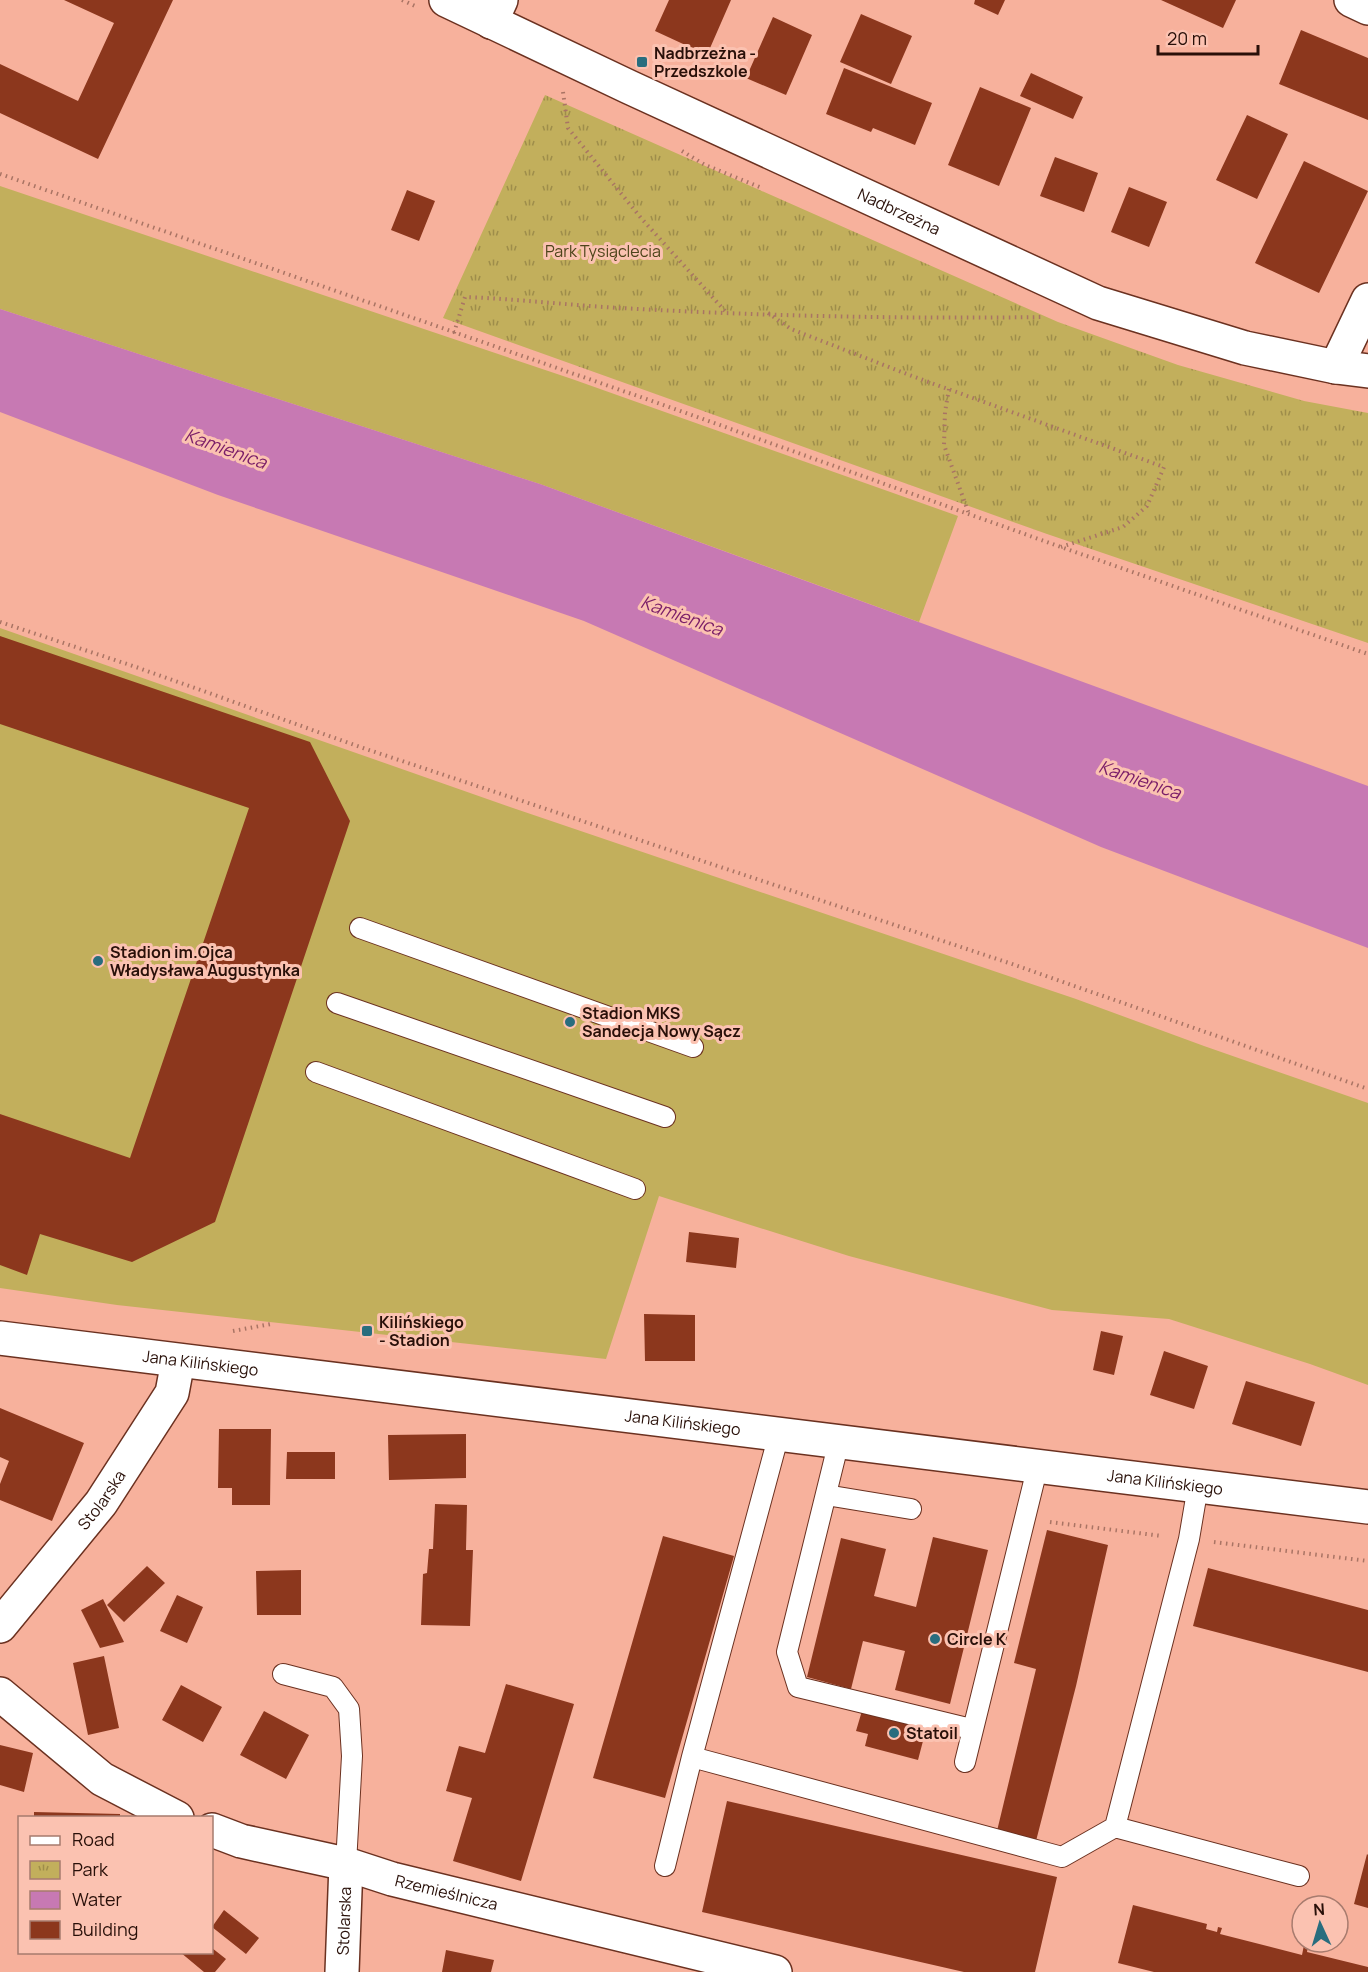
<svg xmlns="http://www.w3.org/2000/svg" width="1368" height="1972" viewBox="0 0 1368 1972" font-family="Manrope,sans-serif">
  <defs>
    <pattern id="park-tufts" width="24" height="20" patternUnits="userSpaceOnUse" patternTransform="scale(1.5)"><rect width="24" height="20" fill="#c2af5c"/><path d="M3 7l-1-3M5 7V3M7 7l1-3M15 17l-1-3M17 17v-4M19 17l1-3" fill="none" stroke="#9e8d4a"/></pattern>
  </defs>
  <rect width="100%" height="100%" fill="#f7b19c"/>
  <!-- grass -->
  <path fill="#c2af5c" d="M0,186L572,379L958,516L919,622L540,484L0,309Z
    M0,628L510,807L1076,999L1204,1046L1368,1103V1385L1310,1364L1169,1319L1052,1310L849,1256L659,1196L606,1359L117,1305L0,1288Z"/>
  <!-- park -->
  <path fill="url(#park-tufts)" d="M545,95L1058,322L1178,365L1304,401L1368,413V643L1047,534L443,318Z"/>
  <!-- water -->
  <path fill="#c779b3" d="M0,309L540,484L1368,786V948L1101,847L584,621L218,495L0,412Z"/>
  <!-- building -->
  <path fill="#8c371d" d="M64,0H173L98,159L0,113V64L78,101L114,23Z
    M669,0H731L707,55L655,31Z
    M975,0H1005L998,15L974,4Z
    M1161,0H1236L1223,28Z
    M861,14L912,36L891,84L840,62Z
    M773,17L812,35L786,95L746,78Z
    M1301,30L1368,58V120L1279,84Z
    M844,68L932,103L915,145L873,128L871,132L826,114Z
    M1031,73L1083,97L1073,119L1020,96Z
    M980,87L1031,108L999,186L948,165Z
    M1247,115L1288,134L1257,199L1216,180Z
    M1055,157L1098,173L1084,212L1040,196Z
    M1304,161L1368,191L1319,293L1255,263Z
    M1129,187L1167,202L1149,247L1111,232Z
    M407,190L435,201L419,241L391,230Z
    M0,636L310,742L350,821L215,1222L132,1262L40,1234L27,1275L0,1265V1114L130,1158L249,808L0,724Z
    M689,1232L739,1238L736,1268L686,1262Z
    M644,1314L695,1315V1361H645Z
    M1101,1331L1123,1336L1114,1375L1093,1370Z
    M1164,1351L1208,1366L1194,1409L1150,1395Z
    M1246,1381L1315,1402L1301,1446L1232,1424Z
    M0,1408L84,1443L52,1521L0,1500V1484L9,1461L0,1457Z
    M219,1429H271L270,1505H232V1488H218Z
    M466,1434V1478L389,1480L388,1435Z
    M287,1452H335V1479H286Z
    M435,1504L467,1505L466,1550H473L470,1626L421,1625L423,1574L427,1573L429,1549H433Z
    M1047,1530L1108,1545L1076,1686L1036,1841L997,1831L1036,1669L1014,1663Z
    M663,1536L734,1556L665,1798L593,1778Z
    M933,1537L988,1550L950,1704L895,1690L905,1651L863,1641L851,1689L807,1677L841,1538L886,1549L874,1596L916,1607Z
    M147,1566L165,1583L124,1622L107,1605Z
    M1208,1568L1368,1610V1672L1193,1626Z
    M301,1570V1615H257L256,1571Z
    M177,1595L203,1607L187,1643L160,1631Z
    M103,1599L124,1642L100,1648L81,1610Z
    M104,1656L119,1728L88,1735L73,1663Z
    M506,1684L574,1704L521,1881L453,1861L472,1798L446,1791L459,1746L485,1753Z
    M181,1685L222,1707L203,1742L162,1720Z
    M864,1704L928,1722L918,1760L865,1746L868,1734L856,1731Z
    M264,1711L309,1735L286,1779L240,1755Z
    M0,1745L33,1753L24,1792L0,1785Z
    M727,1801L1057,1877L1035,1972H964L702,1912Z
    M34,1812L120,1814V1818H34Z
    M1367,1854L1368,1855V1908L1354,1904Z
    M1133,1905L1207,1924L1206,1929L1217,1932L1218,1927L1222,1928L1220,1934L1302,1955L1304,1945L1308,1947L1307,1952L1368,1967V1972H1154L1118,1963Z
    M224,1910L259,1938L246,1954L212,1927Z
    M212,1948L226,1959L215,1972H204L180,1952H212Z
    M446,1950L494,1960L491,1972H442Z"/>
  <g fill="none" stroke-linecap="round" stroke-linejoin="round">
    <!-- lane casing -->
    <g stroke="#6b3120" stroke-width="22">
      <path id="lane" d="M360,928L693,1047
        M337,1003L665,1117
        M316,1072L635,1189
        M839,1441L787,1652L798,1687L971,1729
        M826,1495L911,1509
        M283,1674L333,1687L349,1709L352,1756L346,1864
        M692,1757L1062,1857L1115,1827L1189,1539L1198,1486
        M965,1762L1038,1465
        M1115,1827L1299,1876
        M665,1866L692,1757L779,1434"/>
    </g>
    <!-- street casing -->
    <g stroke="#6b3120" stroke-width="36">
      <g id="street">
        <path d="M1351,0L1368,8"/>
        <path d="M491,22L501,0"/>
        <path d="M1336,367L1368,300"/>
        <path id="s1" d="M0,1626L101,1503L172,1393L178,1361"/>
        <path d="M0,1694L102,1779L177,1818"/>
        <path id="s2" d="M212,1830L241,1841L346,1864L392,1879L775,1972"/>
        <path id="s3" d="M342,1972L346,1864"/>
      </g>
    </g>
    <!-- secondary casing -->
    <g stroke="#6b3120" stroke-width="36">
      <g id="secondary">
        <path id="s4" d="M446,0L629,87L1098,303L1245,348L1336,367L1368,371"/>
        <path id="s5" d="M0,1338L1368,1507"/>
      </g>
    </g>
    <!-- path -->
    <path stroke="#a97464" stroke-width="4" stroke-dasharray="1.5 4.5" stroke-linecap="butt" d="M402,0L415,6
      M563,92L568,128L641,218L725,311
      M682,151L705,165L762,188
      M0,174L672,408L1061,547L1368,654
      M768,313L791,329L912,376L1164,467L1147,506L1123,527L1061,547
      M454,333L465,297C517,299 568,305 620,308C761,316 903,319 1044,317
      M949,389L945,412L944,445L969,514
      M0,622L136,667L363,748L1009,963L1368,1089
      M233,1331L271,1324
      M1050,1522L1162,1536
      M1214,1542L1368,1561"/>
    <!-- lane -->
    <use href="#lane" stroke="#fff" stroke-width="20"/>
    <!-- street -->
    <use href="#street" stroke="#fff" stroke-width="33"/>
    <!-- secondary -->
    <use href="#secondary" stroke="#fff" stroke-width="33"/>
  </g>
  <!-- markers -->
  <g fill="#296d7e" stroke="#fbc2b1" stroke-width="2">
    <rect x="636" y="56" width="12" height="12" rx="3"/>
    <circle cx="98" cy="961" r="6"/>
    <circle cx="570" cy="1022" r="6"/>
    <rect x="361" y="1325" width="12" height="12" rx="3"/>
    <circle cx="935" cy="1639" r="6"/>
    <circle cx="894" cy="1733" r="6"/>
  </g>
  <g text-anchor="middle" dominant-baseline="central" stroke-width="6" stroke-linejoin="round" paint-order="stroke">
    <!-- poi labels -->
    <g font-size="16" font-weight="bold" fill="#291009" stroke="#fbc2b1" text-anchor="start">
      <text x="654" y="53">Nadbrzeżna -<tspan x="654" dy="18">Przedszkole</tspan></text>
      <text x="110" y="952">Stadion im.Ojca<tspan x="110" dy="18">Władysława Augustynka</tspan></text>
      <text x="582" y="1013">Stadion MKS<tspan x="582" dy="18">Sandecja Nowy Sącz</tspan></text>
      <text x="379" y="1322">Kilińskiego<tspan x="379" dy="18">- Stadion</tspan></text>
      <text x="947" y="1639">Circle K</text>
      <text x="906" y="1733">Statoil</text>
    </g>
    <!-- street labels -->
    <g font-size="16" fill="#291009" stroke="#fbc2b1">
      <text stroke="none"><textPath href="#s4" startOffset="500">Nadbrzeżna</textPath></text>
      <text stroke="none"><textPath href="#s5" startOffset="202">Jana Kilińskiego</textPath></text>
      <text stroke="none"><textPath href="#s5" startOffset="688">Jana Kilińskiego</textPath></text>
      <text stroke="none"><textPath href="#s5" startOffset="1174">Jana Kilińskiego</textPath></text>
      <text stroke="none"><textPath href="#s1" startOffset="162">Stolarska</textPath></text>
      <text stroke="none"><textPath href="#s2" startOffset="243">Rzemieślnicza</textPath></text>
      <text stroke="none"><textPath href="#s3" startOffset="51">Stolarska</textPath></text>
    </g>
    <!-- park labels -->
    <g font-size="16" fill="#4d441a" stroke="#fbc2b1">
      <text x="603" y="251">Park Tysiąclecia</text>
    </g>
    <!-- water labels -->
    <g font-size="18" font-style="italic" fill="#7a1d68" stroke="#fbc2b1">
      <text transform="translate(226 448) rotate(20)">Kamienica</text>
      <text transform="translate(682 615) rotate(20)">Kamienica</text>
      <text transform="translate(1140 779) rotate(19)">Kamienica</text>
    </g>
  </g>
  <!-- legend -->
  <rect x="18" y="1816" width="195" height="138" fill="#fbc2b1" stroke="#a77b6e" stroke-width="1.5"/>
  <rect x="30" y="1836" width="30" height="9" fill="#ffffff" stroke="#a77b6e" stroke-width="1.5"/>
  <text x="72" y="1846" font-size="18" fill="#291009">Road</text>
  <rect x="30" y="1861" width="30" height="18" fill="url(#park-tufts)" stroke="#a77b6e" stroke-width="1.5"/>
  <text x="72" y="1876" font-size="18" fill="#291009">Park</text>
  <rect x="30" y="1891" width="30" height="18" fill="#c779b3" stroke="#a77b6e" stroke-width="1.5"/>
  <text x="72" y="1906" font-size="18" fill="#291009">Water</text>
  <rect x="30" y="1921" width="30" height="18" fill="#8c371d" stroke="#a77b6e" stroke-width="1.5"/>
  <text x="72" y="1936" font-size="18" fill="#291009">Building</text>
  <!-- north arrow -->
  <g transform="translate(1320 1924) rotate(356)"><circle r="28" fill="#fbc2b1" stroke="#a77b6e" stroke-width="1.5"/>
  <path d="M0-4.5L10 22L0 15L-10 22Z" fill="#296d7e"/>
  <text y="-9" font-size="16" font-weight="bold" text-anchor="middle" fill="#291009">N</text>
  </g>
  <!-- scale -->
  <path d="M1158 45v9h100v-9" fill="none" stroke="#291009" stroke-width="3"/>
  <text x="1167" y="45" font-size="18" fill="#291009" stroke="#fbc2b1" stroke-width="4.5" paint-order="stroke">20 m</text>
</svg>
